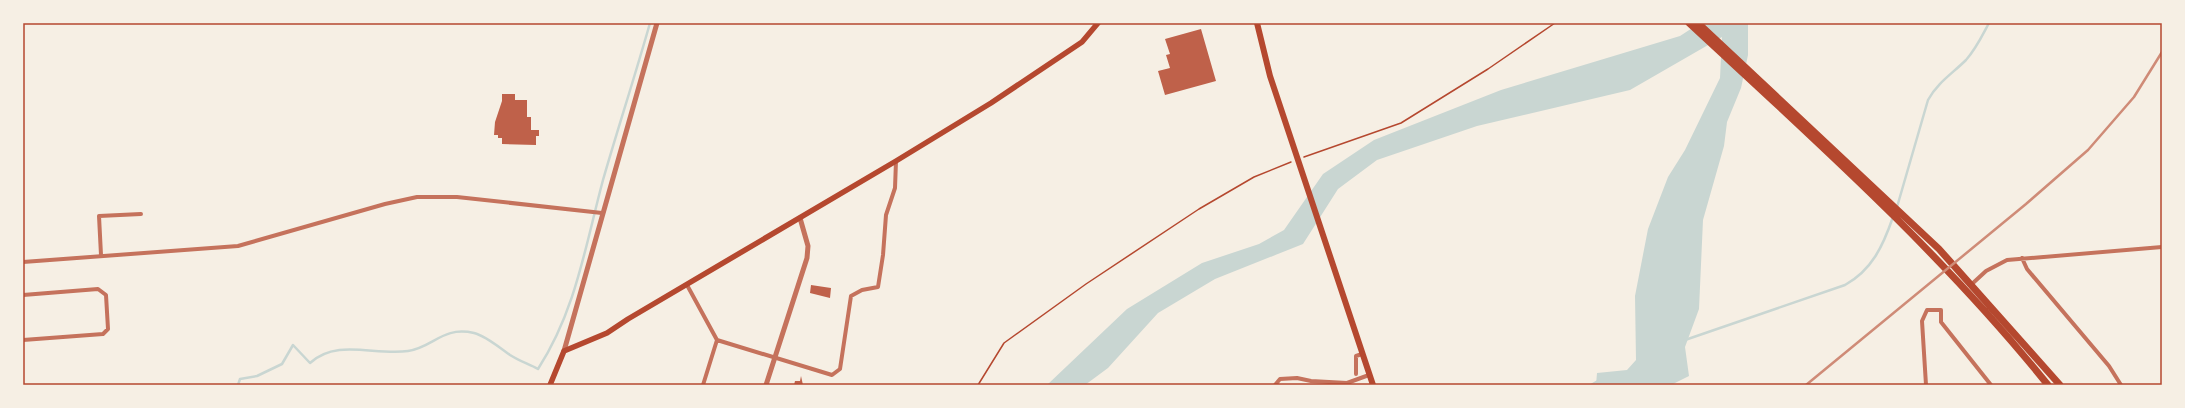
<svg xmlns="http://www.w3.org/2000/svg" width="2185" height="408" viewBox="0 0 2185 408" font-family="'DM Sans',sans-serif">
  <rect width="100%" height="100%" fill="#f6efe4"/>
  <!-- water -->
  <path fill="#c9d6d2" d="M1700,23H1748V55L1741,88L1727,122L1724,146L1703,220L1699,309L1685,347L1689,376L1671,385H1596L1597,373L1627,370L1636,360L1635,296L1648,229L1668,177L1685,150L1720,78L1722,37L1630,90L1477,126L1377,160L1338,189L1303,244L1215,279L1158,313L1108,368L1085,385H1047L1127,309L1202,263L1259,244L1284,230L1323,174L1374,140L1501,90L1680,36Z"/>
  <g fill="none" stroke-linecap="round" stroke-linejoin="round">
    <!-- stream -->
    <path stroke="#c9d6d2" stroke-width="2.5" d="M1897,207L1928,100C1937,83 1953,73 1966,60C1976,49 1982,36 1989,23
      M1685,340L1845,285C1872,270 1883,246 1893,217
      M238,385L240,379L257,376L282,364L293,345L310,363C337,338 375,356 408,351C434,347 442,326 474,333C486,336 500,348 510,355C519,361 529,364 538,369C576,310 585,247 603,180C618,128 635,76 650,23
      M1591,385L1598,381"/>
  </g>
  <!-- building -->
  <path fill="#bf614a" d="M1201,29L1216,81L1165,95L1158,71L1170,68L1166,55L1170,54L1165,39Z
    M502,94H515V100H527V117H531V130H539V136H536V145L502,144V138H498V135H494L495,122L502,101Z
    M811,285L831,288L830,298L810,293Z
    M801,376L803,385H794L795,381H800Z"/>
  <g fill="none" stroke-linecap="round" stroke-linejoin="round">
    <!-- path -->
    <path stroke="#b5482f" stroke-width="1.5" d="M1304,157L1401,123L1488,69L1555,23
      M978,385L1004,343L1086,284L1199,209L1254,177L1291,162"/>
    <!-- minor -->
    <path stroke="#c5725c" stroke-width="4" d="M101,255L99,216L141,214
      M2022,258L2027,269L2109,366L2121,385
      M23,262L238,246L385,204L417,197H457L602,213
      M1973,283L1986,271L2007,260L2162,247
      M687,285L717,340L832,375L840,369L851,296L862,290L878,287L883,255L886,215L895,188L896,161
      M23,295L98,289L106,295L108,329L103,334L23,340
      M1356,374V356L1362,354
      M703,385L717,340
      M1275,385L1280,379L1297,378L1311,381L1347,383L1369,375
      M1926,385L1922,321L1927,310H1941V322L1991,385"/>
    <!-- tertiary -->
    <path stroke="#c5725c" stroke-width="5" d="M564,351L657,23
      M766,385L807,258L808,246L800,218"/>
    <!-- secondary -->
    <path stroke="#b5482f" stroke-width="5.5" d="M550,385L564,351L607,333L628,319L896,161L991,103L1082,42L1098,23"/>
    <!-- trunk -->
    <path stroke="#b5482f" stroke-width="6" d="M1257,23L1270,76L1373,385"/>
    <!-- motorway -->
    <path stroke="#b5482f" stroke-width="7" d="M1689,23C1814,139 1941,252 2048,385
      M1698,23L1939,249L2060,385"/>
    <!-- rail -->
    <path stroke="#cf8b77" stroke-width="2.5" d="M1806,385L2026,204L2088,150L2134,97L2162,52"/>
  </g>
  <!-- border -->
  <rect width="2185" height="408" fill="none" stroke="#f6efe4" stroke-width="48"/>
  <rect x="24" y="24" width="2137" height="360" fill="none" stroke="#b5482f" stroke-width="1.5"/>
</svg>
